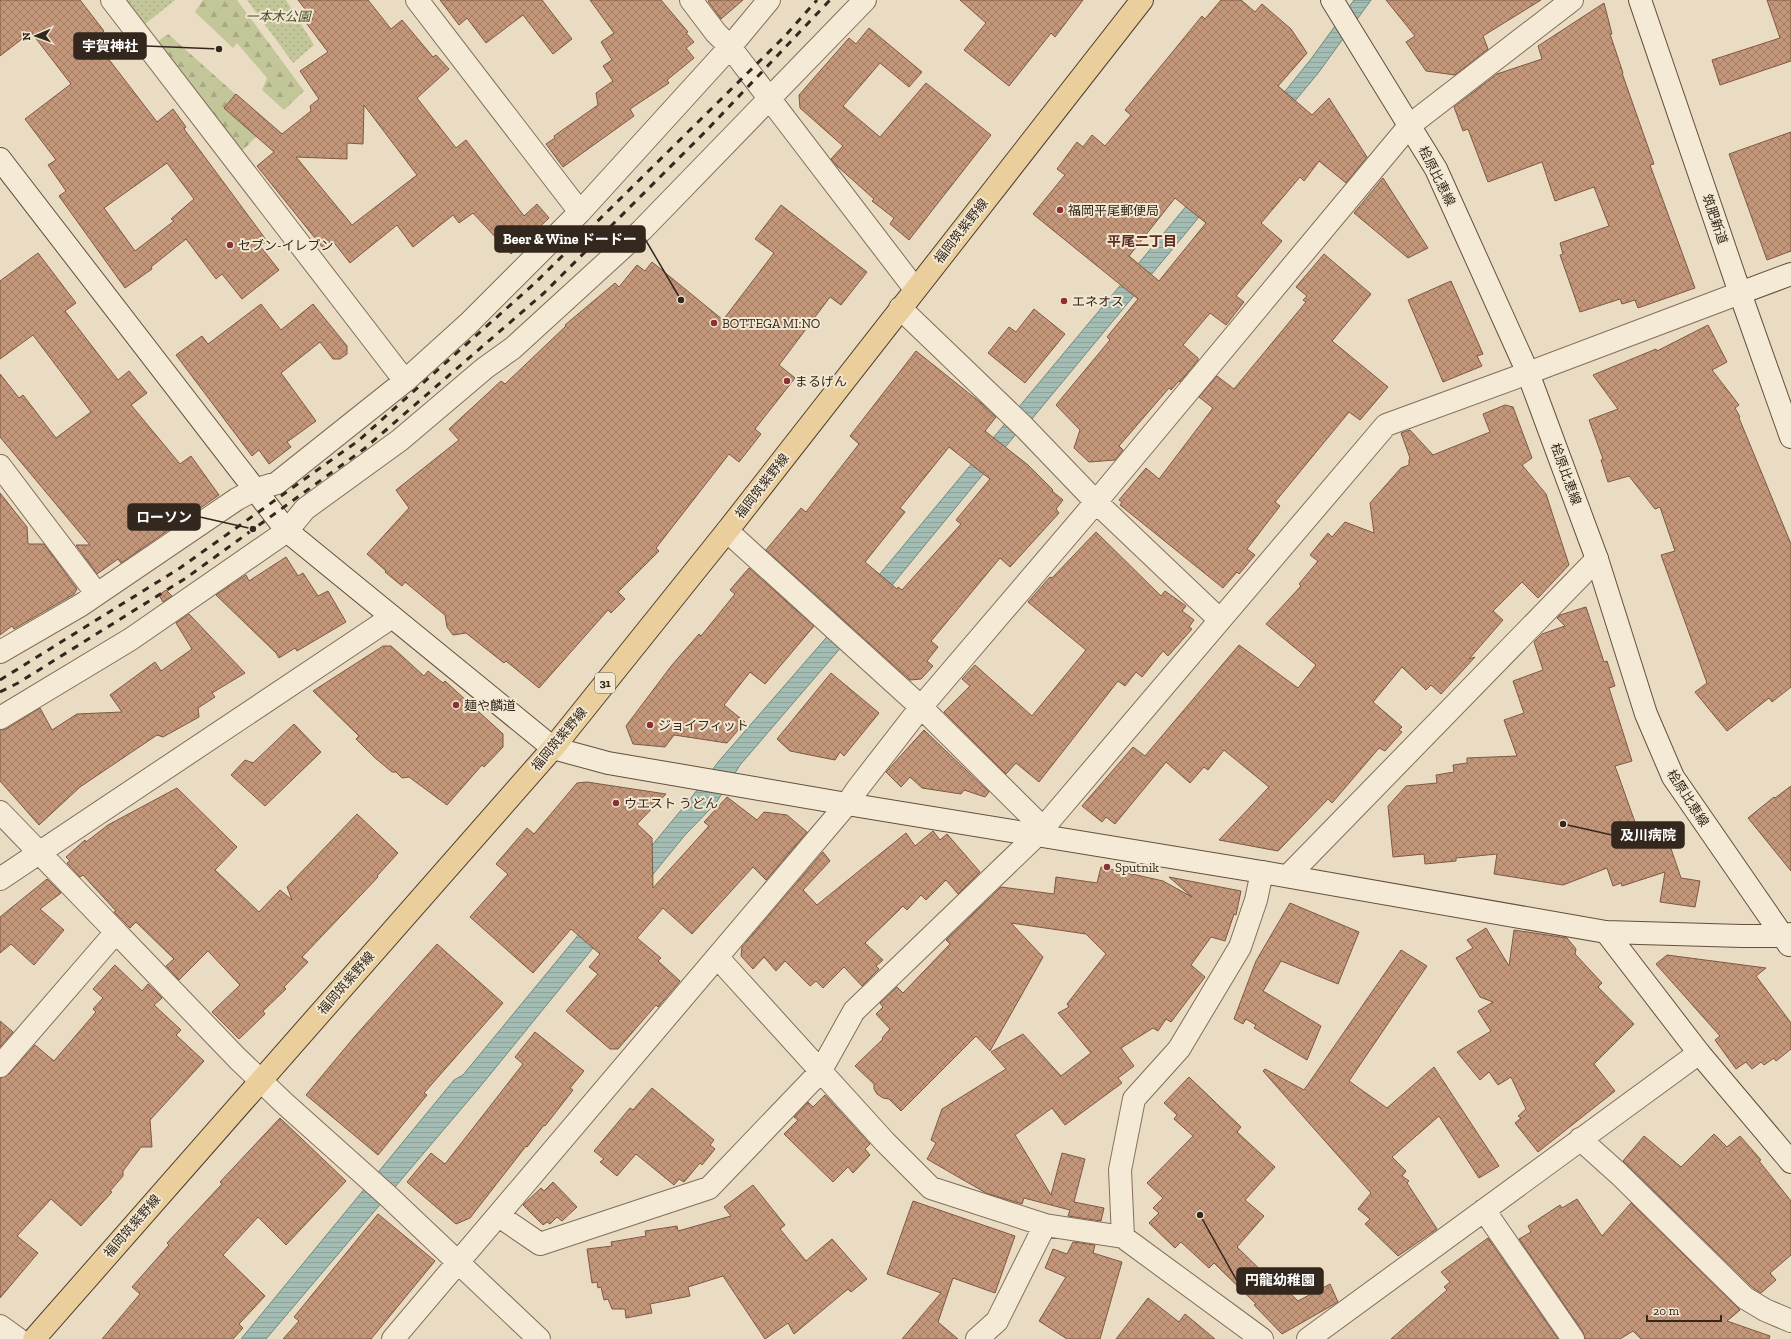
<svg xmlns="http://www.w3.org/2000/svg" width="1791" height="1339" viewBox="0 0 1791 1339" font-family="'Zilla Slab','Noto Sans JP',serif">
  <defs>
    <pattern id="forest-firs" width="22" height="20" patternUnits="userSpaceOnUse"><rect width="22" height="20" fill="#c3c698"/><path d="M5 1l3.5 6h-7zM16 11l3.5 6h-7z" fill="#a8aa83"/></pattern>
    <pattern id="park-dots" width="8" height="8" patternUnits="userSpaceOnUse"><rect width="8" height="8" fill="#c3c698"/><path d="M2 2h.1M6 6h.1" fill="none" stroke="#a8aa83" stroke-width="1.8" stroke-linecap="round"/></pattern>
    <pattern id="water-rules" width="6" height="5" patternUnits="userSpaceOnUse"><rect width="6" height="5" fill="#a4bdb4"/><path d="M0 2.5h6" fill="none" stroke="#8ea29a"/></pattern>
    <pattern id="building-cross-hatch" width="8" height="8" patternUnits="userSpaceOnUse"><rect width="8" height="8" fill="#c4977b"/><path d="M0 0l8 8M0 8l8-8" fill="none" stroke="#a07b64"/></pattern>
  </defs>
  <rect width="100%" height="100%" fill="#e9dcc2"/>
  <!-- forest -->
  <path fill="url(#forest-firs)" d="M203,0H237L304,91L284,110L262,90L267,78L237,43L233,48L195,12Z
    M168,34L269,124L242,151L157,42Z"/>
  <!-- park -->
  <path fill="url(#park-dots)" d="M124,0H175L144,25Z
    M247,0H286L314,45L293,63Z"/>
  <!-- water -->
  <path fill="url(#water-rules)" stroke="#6c8a81" d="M1354,0H1371L1319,72L1031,420L1016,434L843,645L740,765L716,803L685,835L479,1088L266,1339H241L454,1080L463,1075L691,798L719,761L839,623L1263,114L1266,115L1311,59Z"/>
  <!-- building -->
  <path fill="url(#building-cross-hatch)" stroke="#7f5843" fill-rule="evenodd" d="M0,0H80L104,31L96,38L109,56L107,57L157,122L173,109L186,127L184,129L267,241L260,246L279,270L242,299L222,274L216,279L186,239L151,267L152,269L125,288L59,196L66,191L48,165L56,160L25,119L71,84L31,32L0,56ZM167,163L194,199L171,219L174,221L135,251L104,208Z
    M298,0H368L391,29L402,20L433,57L436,55L449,69L417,98L456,148L466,140L524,216L537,204L549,218L511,254L473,213L459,223L453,215L413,247L397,225L350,263L332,240L323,248L257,166L274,152L224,108L236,94L282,134L311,111L310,106L319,99L300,71L328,52L307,24L313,19ZM364,105L417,175L352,225L296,157L347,159V143L363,144Z
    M440,0H542L572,39L553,54L523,15L486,43L467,18L459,25Z
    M590,0H661L688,32L686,33L694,42L686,48L694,58L667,80L669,83L630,109L634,116L563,167L546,144L555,138L554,136L598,105L596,93L613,81L603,66L612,60L601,42L614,33Z
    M710,0H743L721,19L708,1Z
    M960,0H1083L1055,37L1051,33L1009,86L964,50L986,23Z
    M1221,0H1241L1255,12L1262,4L1291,29L1307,53L1278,86L1312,115L1329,98L1367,157L1346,183L1319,161L1304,181L1300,177L1261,223L1282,241L1236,296L1244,302L1226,325L1210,313L1183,345L1198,358V360L1180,382L1179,381L1171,390L1169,388L1119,446L1123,450L1115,460L1089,462L1074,448L1080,430L1056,405L1110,340L1107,337L1138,299L1033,214L1065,175L1057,169L1077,142L1083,147L1092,135L1105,146L1131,115L1125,110L1202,16L1205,19ZM1175,198L1206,223L1159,281L1129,256Z
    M1386,0H1541L1483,36L1488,49L1455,75L1426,71L1406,42L1415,36Z
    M1767,0H1791V61L1720,85L1712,60L1780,38Z
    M1604,3L1612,34H1610L1623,73H1622L1654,164L1650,165L1695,288L1638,308L1635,300L1622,304L1620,299L1580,312L1560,255L1563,254L1560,243L1609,226L1594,187L1555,201L1542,162L1488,182L1468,129L1463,131L1454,107L1497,74L1542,59L1538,46Z
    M869,28L922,72L909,87L880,63L843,106L880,137L926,83L991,135L909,240L890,224L894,218L872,201L874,199L837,166L831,159L843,146L800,108L799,95L849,38L856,44Z
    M1791,132V251L1767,260L1729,154Z
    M1383,178L1428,248L1408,258L1354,213Z
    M781,205L867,272L841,305L830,297L779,365L795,378L755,429L761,434L739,462L729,454L656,548L659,551L618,592L625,599L611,613L608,610L539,688L506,661L504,663L466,633L453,635L447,627L445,615L405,582L402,586L385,572L386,571L367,554L409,508L396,490L459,440L449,429L501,381L505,384L566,326L565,325L615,283L619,287L637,265L645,271L652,262L723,320L774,253L755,239Z
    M38,253L76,303L65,311L118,380L129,371L147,393L131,405L180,464L191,456L219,495L121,563L118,559L97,574L76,545H90L0,437V374L19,398L23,395L56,438L91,412L33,335L0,359V281Z
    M1324,254L1371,294L1332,341L1388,387L1360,420L1349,412L1275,502L1280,506L1247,549L1255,555L1239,574L1237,572L1223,588L1120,505L1122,502L1119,500L1146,468L1159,479L1213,408L1199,397L1217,376L1234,389L1306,302L1303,300L1307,296L1296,287Z
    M1451,281L1483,354L1477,356L1482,366L1443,382L1408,300Z
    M261,304L281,330L313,304L347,346V354L340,359H333L320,342L281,373L316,421L287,442L291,447L269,464L259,450L252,456L176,355L202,336L208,344Z
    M1034,309L1065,334L1025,383L988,353L1009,327L1016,332Z
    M1708,325L1727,362L1712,370L1739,405L1735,408L1740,417L1739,418L1791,544V687L1772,702L1769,698L1727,731L1695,692L1707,683L1661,555L1675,551L1660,507L1655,509L1629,476L1608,482L1601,460L1603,459L1589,420L1618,409L1593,375L1656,349L1657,351Z
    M916,351L981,403L996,417L985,431L1028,465L1053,490L1052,491L1063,500L1056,509L1059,513L1010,567L1000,558L931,641L938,647L927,661L933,666L921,679L910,680L766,550L801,508L806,512L859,444L850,436ZM949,447L990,479L956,520L961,524L902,590L898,587L897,589L865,562L905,512L900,508Z
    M1505,405L1513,407L1532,458L1522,465L1546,494L1569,565L1538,598L1522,582L1493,611L1503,620L1469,659L1475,657L1441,694L1431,685L1426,690L1402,667L1373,702L1402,727L1399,730L1402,732L1385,751L1379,748L1332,803L1328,799L1278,851L1219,840L1269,787L1224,750L1208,770L1204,767L1190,783L1166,762L1115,824L1106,817L1102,822L1082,806L1133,747L1145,756L1239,645L1298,688L1316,665L1266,624L1301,586L1299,584L1318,561L1310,555L1328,533L1332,537L1345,522L1374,533L1370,503L1401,468L1409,465V460L1410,458L1401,433L1410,430L1433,455L1490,432L1483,414Z
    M0,493L27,527L28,544H44L77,589L74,594L14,629L12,626L0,635Z
    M1096,532L1161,596L1165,591L1186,606L1182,611L1194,620L1189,627L1192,629L1168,656L1163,651L1142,677L1136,672L1125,686L1118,681L1039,782L1016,763L1006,774L944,712L970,686L962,679L975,665L1032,716L1086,650L1028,602L1050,577L1052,578Z
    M286,557L298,576L303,573L318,596L328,591L346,622L297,651L295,648L279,658L276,653L216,595L246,575L249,581Z
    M749,568L814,626L765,684L750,672L724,705L745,722L727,743L674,735L665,747L633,744L626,726L672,665L699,634L701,636L735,594L730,590Z
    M166,590L172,596L163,602L159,595Z
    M1586,607L1604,662L1607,661L1615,686L1609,688L1632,761L1615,766L1641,839L1665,831L1681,878L1700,881L1695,907L1660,902L1665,872L1622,886L1621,883L1613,886L1607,868L1563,885L1494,874L1497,854L1456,858V861L1425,864L1424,854L1393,857L1388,806L1406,786L1437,783L1436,775L1454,772L1453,765L1467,763V758L1517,756L1504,720L1524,713L1513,681L1543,670L1534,642L1542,634L1565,626L1557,618L1560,615Z
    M189,614L245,673L212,693L215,697L198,708L199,717L163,737L157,735L80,787L39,825L0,781V730L6,729L40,708L52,730L77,714L122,712L110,695L155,662L161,671L192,649L176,623Z
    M383,646H391L424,676L428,671L443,683L445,681L503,734V747L484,767L482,765L447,805L409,777L402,778L396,772H392L374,757L356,739L359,736L313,691Z
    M831,673L879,713L844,756L840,752L835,760L790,751L777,739Z
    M294,724L321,752L265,806L231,775L245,760L253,763Z
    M924,730L989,792L985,797L964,790L961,794L922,788L910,777L901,787L886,772Z
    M587,782L666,794L637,824L652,838L653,888L709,826L704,822L727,797L757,820L764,812L787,815L807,832L766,880L753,867L692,934L663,908L637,938L661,958L658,961L680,981L658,1007L656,1005L618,1049H610L566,1011L598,974L589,967L600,954L571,929L533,973L470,917L508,874L496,864L527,828L534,834L577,783Z
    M1791,786V871L1748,818L1774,797L1775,798Z
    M177,788L237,847L215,870L259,912L280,890L292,900L287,887L357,814L398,853L377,876L378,877L302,957L308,962L284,987L286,989L263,1011L265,1014L239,1039L212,1012L240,985L208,951L179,980L166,966L174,959L136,922L130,928L114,912L116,911L83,875L80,877L67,863L70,861L66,857L85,840L86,842L108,825Z
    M933,831L940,840L947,834L980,872L958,894L946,880L926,900L921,895L907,910L903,906L898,911L865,943L883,960L876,966L879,969L862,986L844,967L823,988L816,981L810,986L785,961L776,971L764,957L753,969L741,956L742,947L823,852L830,861L803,890L817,905L906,833L915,846Z
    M1101,867L1163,881L1192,897L1169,877L1241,891L1236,915L1234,914L1225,941L1211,937L1191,965L1205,977L1171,1022L1166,1019L1158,1031L1153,1028L1121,1048L1134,1066L1118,1078L1122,1083L1065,1125L1052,1108L1015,1135L1051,1195L1062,1153L1085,1159L1074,1202L1104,1208L1101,1221L1068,1216L1070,1210L1024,1198L1022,1204L986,1193L927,1159L936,1143L931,1140L942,1109L1006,1069L991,1052L1023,1034L1061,1076L1091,1053L1058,1013L1069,1007L1067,1004L1106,954L1086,934L1011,923L1043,957L990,1051L976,1036L901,1111L889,1099L883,1098L877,1094L874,1089V1084L855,1066L883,1039L882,1038L890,1029L876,1014L883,1007L880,1003L897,987L903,993L950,944L946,940L1001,887L1054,894L1056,877L1097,883Z
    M47,879L61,893L40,909L64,930L34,965L11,944L0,953V917Z
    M1290,903L1359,932L1338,984L1281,961L1263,991L1321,1026L1307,1060L1254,1028L1256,1025L1246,1019L1243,1024L1234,1019L1256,961Z
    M1486,928L1509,966L1514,930L1567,938L1576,949L1575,954L1602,983L1598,987L1634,1024L1594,1064L1615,1091L1538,1152L1515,1123L1521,1118L1518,1116L1526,1109L1511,1077L1498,1085L1489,1072L1480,1080L1457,1052L1491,1031L1478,1011L1493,1002L1480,997L1456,958L1473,948L1467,940Z
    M437,944L503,1003L424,1093L427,1095L378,1155L306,1095L356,1035Z
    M1401,950L1427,966L1349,1081L1387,1108L1434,1067L1499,1166L1479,1178L1439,1116L1392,1157L1406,1171L1402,1176L1409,1181L1407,1183L1437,1229L1398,1256L1365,1224L1370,1219L1358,1209L1371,1193L1263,1071L1265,1069L1304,1090Z
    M1667,955L1766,968L1756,976L1791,1023V1049L1776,1061L1774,1058L1764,1065L1761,1062L1752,1069L1746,1062L1736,1069L1715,1040L1720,1036L1656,964Z
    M115,965L142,991L148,984L162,998L154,1005L181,1030L176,1035L204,1061L150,1120L152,1147H141L123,1171V1176L110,1191L112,1192L81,1226L51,1199L17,1236L38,1253L0,1298V1078L9,1074L35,1045L54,1061L96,1012L93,1009L103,998L93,989Z
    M0,1021L13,1032L0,1047Z
    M535,1032L584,1071L570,1088L573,1090L545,1126L544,1125L527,1147L526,1146L470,1218L456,1224L407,1182L431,1153L445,1164L523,1064L515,1057Z
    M1189,1077L1241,1127L1237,1132L1275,1167L1245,1200L1264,1216L1237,1247L1275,1284L1278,1282L1298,1301L1330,1284L1338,1302L1282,1334L1254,1305L1256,1304L1214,1263L1209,1268L1181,1242L1175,1248L1149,1223L1159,1213L1153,1208L1163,1198L1147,1183L1193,1136L1174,1119L1177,1115L1164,1103Z
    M652,1088L714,1140L710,1145L715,1149L702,1165L700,1163L684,1182L679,1179L674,1185L636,1154L617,1176L600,1162L604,1159L594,1151L630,1108L633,1110Z
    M825,1095L870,1144L865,1149L870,1155L853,1173L848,1167L833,1182L784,1134L798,1120L794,1117L808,1102L813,1107Z
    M280,1118L346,1181L286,1245L258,1217L223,1255L265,1296L239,1324L243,1328L233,1339H102L140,1294L132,1287L169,1245L167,1243L222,1184L220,1182Z
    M1714,1134L1727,1147L1740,1136L1761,1160L1759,1161L1791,1201V1255L1770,1273L1776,1280L1761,1293L1753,1288L1623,1161L1644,1136L1681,1167Z
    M553,1182L577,1207L562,1221L557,1217L550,1224L547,1222L543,1225L523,1205L541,1188L544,1191Z
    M753,1185L785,1225L780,1229L806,1261L832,1239L867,1279L851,1292L848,1289L794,1334L788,1323L765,1339L723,1276L688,1287L690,1296L650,1304L652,1313L626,1318L625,1309H612L608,1299L604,1300L601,1287L598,1288L597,1282L592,1283L587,1249L612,1246L611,1242L646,1236L645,1231L677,1226L678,1231L731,1216L724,1207Z
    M1577,1199L1602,1236L1631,1203L1740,1310L1727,1321L1770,1336L1769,1339H1641L1633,1331L1620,1339H1585L1583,1332L1519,1239L1531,1232L1528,1226L1560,1205L1562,1208Z
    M913,1201L1015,1236L995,1293L953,1278L938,1322L958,1339H902L941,1293L887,1274Z
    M378,1214L435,1261L371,1339H283L299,1321L294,1317Z
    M1488,1238L1558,1339H1391L1447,1290L1444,1287L1450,1282L1441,1272Z
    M1073,1242L1095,1245L1093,1253L1122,1262L1100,1339H1067L1039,1321L1066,1277L1045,1268L1053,1249L1067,1254Z
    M1148,1298L1179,1322L1185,1314L1215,1339H1116Z"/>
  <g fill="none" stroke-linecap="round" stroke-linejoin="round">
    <!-- street casing -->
    <g stroke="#826e5b" stroke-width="24">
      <path id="street" d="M112,0L405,381
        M417,0L580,212
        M691,0L716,33L730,47L915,289
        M900,308L1024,427L1096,502L1220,620
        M0,466L97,594
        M727,531L921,707L1043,828
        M0,652L81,605L237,499L254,490L277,483L405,381L468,324L580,212L730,47L769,0
        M0,718L131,639L287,531L305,509L400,440L485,368L513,348L642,230L865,0
        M0,812L116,932L0,1066
        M1288,876L1597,559
        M0,879L392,617
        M116,932L237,1058L283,1102L388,1196L539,1339
        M718,958L885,1142L931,1188L1045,1225L1123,1237L1262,1339
        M1580,1139L1619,1174L1745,1298L1765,1310L1791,1321
        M1484,1210L1573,1339
        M499,1216L540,1244L709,1188L820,1072L854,1011L1038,834L1386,425L1528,373L1740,293
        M1123,1237L1120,1170L1134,1099L1179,1049L1240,947L1256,900L1262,872
        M0,1326L18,1339
        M393,1339L847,804L858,788L921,707L1096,502L1410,125L1572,0
        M977,1339L997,1321L1045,1225
        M1308,1339L1699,1053"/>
    </g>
    <!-- secondary casing -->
    <g stroke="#644f3e" stroke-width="24">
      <path id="secondary" d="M1332,0L1436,169L1528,373L1597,559L1646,714L1673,777L1789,945
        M1640,0L1740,293L1791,437
        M0,159L287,531L553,748L608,763L847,804L1262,872L1606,932L1742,936H1782L1791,934
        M1740,293L1791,274
        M1606,932L1699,1053L1791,1162"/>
    </g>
    <!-- primary casing -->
    <g stroke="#503d2f" stroke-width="24">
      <path id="primary" d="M34,1339L553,748L727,531L1142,0"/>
    </g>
    <!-- street -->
    <use href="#street" stroke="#f5ead5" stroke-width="22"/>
    <!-- secondary -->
    <use href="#secondary" stroke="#f5ead5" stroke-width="22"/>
    <!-- primary -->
    <use href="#primary" stroke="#eacf9d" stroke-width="22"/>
    <!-- rail -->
    <path stroke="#33271e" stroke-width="3" stroke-dasharray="7 7" stroke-linecap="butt" d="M0,680L180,568L358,441L535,283L785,36L817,0
      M0,692L18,683L186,578L364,449L544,293L706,131L830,0"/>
  </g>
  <!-- markers -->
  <g fill="#8b3135" stroke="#f2e7d1" stroke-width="1.5">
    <circle cx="1060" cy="210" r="4"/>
    <circle cx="230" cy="245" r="4"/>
    <circle cx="1064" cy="301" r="4"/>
    <circle cx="714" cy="323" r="4"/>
    <circle cx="787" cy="381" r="4"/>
    <circle cx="456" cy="705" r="4"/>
    <circle cx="650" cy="725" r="4"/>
    <circle cx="616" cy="803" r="4"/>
    <circle cx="1107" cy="867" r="4"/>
  </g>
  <g text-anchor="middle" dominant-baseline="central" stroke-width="4" stroke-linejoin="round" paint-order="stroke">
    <!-- shield labels -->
    <rect fill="#f2e7d1" stroke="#6c6154" stroke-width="1" x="595" y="673" width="20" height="20" rx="3"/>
    <g font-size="12" font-weight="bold" fill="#33271e">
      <text x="605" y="683">31</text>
    </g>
    <!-- park labels -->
    <g font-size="13" font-style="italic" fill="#454e26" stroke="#f2e7d1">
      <text x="278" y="16">一本木公園</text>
    </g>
    <!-- street labels -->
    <g font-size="13" fill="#33271e" stroke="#f2e7d1">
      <text transform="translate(1437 176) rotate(63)">桧原比恵線</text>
      <text transform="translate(1715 219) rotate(71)">筑肥新道</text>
      <text transform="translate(961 231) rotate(-52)">福岡筑紫野線</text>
      <text transform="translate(1566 474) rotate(70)">桧原比恵線</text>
      <text transform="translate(762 486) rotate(-52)">福岡筑紫野線</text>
      <text transform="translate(559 739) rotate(-50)">福岡筑紫野線</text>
      <text transform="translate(1688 798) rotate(57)">桧原比恵線</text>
      <text transform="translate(346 983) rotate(-49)">福岡筑紫野線</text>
      <text transform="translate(132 1226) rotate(-49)">福岡筑紫野線</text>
    </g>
    <!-- poi labels -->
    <g font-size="13" fill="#33271e" stroke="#f2e7d1" text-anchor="start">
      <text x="1068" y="210">福岡平尾郵便局</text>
      <text x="238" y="245">セブン-イレブン</text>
      <text x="1072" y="301">エネオス</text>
      <text x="722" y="323">BOTTEGA MI:NO</text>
      <text x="795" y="381">まるげん</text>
      <text x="464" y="705">麺や麟道</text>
      <text x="658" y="725">ジョイフィット</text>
      <text x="624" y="803">ウエスト うどん</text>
      <text x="1115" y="867">Sputnik</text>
    </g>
    <!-- neighbourhood labels -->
    <g font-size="14" font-weight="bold" fill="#5c2b21" stroke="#f2e7d1">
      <text x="1142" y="241">平尾二丁目</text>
    </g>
  </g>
  <!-- callouts -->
  <path fill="none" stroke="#33271e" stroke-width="1.5" d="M219 49L146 46M681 300L645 239M253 529L200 517M1563 824L1612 835M1200 1215L1237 1281"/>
  <g fill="#33271e" stroke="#f2e7d1" stroke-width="1.5">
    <circle cx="219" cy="49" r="4"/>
    <circle cx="681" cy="300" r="4"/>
    <circle cx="253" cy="529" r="4"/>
    <circle cx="1563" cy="824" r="4"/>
    <circle cx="1200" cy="1215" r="4"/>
  </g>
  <g fill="#33271e" stroke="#33271e" stroke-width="1.5">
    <rect x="74" y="33" width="72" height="26" rx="4"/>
    <rect x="495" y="226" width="150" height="26" rx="4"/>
    <rect x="128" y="504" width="72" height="26" rx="4"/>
    <rect x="1612" y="822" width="72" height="26" rx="4"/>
    <rect x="1237" y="1268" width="86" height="26" rx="4"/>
  </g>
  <g font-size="14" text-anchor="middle" font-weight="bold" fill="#fff">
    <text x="110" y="51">宇賀神社</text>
    <text x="570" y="244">Beer &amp; Wine ドードー</text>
    <text x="164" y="522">ローソン</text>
    <text x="1648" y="840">及川病院</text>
    <text x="1280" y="1285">円龍幼稚園</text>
  </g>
  <!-- north arrow -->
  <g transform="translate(36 36) rotate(268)" stroke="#f2e7d1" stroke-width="3" paint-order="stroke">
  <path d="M0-3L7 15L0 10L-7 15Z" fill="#33271e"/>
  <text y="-6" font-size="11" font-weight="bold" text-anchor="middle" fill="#33271e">N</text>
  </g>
  <!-- scale -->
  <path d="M1647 1315v6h74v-6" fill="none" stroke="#33271e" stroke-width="2"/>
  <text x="1653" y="1315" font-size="12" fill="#33271e" stroke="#f2e7d1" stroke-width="3" paint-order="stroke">20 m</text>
</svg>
